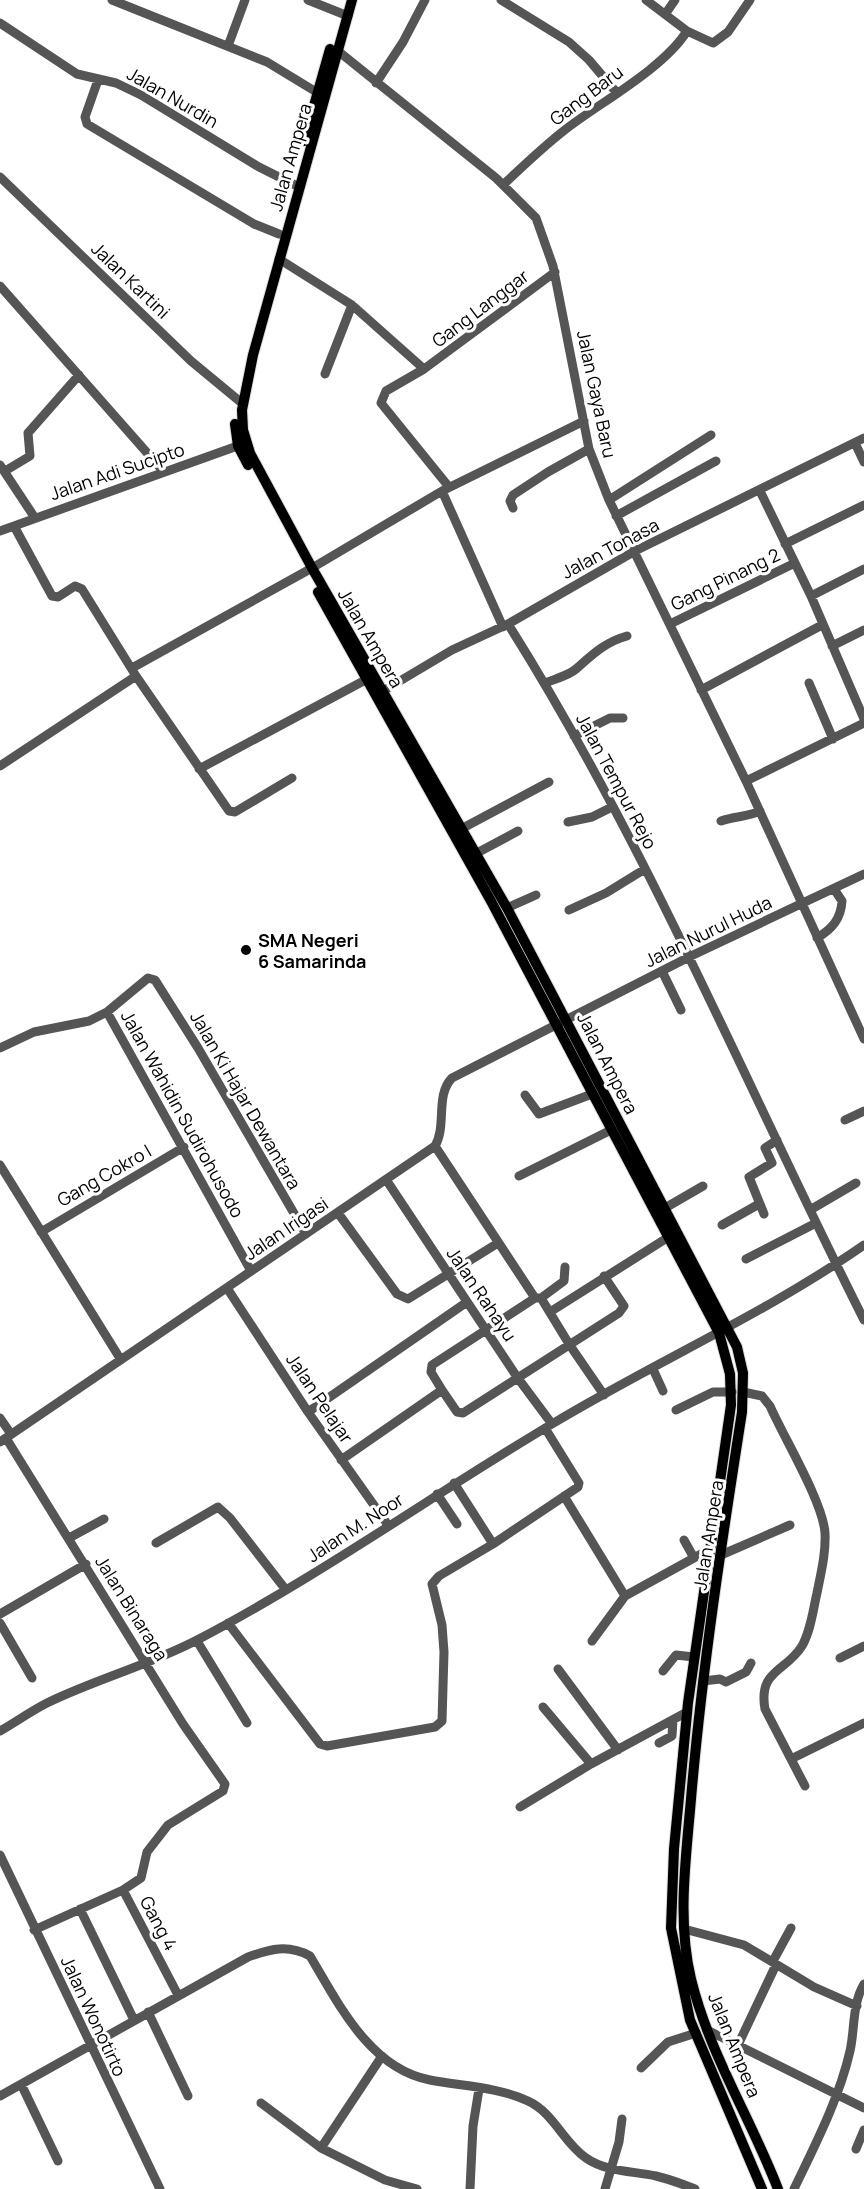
<svg xmlns="http://www.w3.org/2000/svg" width="864" height="2189" viewBox="0 0 864 2189" font-family="Manrope,sans-serif">
  <rect width="100%" height="100%" fill="#fff"/>
  <g fill="none" stroke-linecap="round" stroke-linejoin="round">
    <!-- major casing -->
    <g stroke="#dbdbdb" stroke-width="12">
      <path id="major" d="M352,0L253,355L242,410L243,430L250,453L312,568L507,908L737,1347L743,1373L742,1412C722,1540 702,1669 691,1799C686,1858 677,1921 691,1979C709,2053 751,2119 778,2189
        M304,141L330,49
        M235,424L238,446L248,465
        M318,592L491,901L719,1333L730,1374L731,1405L688,1703L674,1849L671,1928L690,2020L762,2189"/>
    </g>
    <!-- minor -->
    <path stroke="#555" stroke-width="9" d="M112,0L267,62L318,93
      M308,0L348,16
      M501,0L569,42L589,60L617,93
      M646,0L687,31L713,43L728,32L750,0
      M666,13L675,0
      M0,23L77,74L116,83L141,95L259,167L299,187
      M228,46L245,0
      M338,51L496,178L536,218L553,266L589,449L609,500L746,781L864,1039
      M98,80L85,117L87,124L254,224L279,234
      M376,83L403,42L425,0
      M0,177L191,361L243,404
      M504,184C524,165 544,146 566,129C601,102 664,68 687,31
      M279,259L352,305L424,369L386,391L381,403L449,487
      M0,286L164,472
      M424,369L555,272
      M325,374L352,305
      M855,443L864,462
      M0,465L35,518
      M5,471L30,456L28,433L79,375
      M760,491L811,596L864,719
      M609,500L711,435
      M513,508L510,501L513,495L548,472L589,449
      M616,516L716,461
      M14,526L52,596L58,597L75,586L82,589L136,676L229,811L235,812L292,778
      M0,531L243,444
      M785,544L864,505
      M811,596L864,569
      M508,624C648,846 747,1088 864,1320
      M670,624L795,563
      M503,627L442,491L584,421
      M832,646L864,630
      M132,668L312,568L442,491
      M545,683C554,679 568,676 576,669C592,655 605,642 627,636
      M809,683L833,739
      M701,690L822,625
      M378,694L452,650L508,624L635,551L864,438
      M574,736L610,718H623
      M0,766L136,676
      M199,769L371,677
      M746,781L864,723
      M721,821C735,816 748,817 760,811
      M568,822L592,817L612,807
      M461,829L549,782
      M475,854L518,831
      M507,908L536,895
      M569,910L606,893L645,869
      M817,938C832,929 841,919 842,901L834,889
      M662,971L681,1010
      M107,1012L251,1271
      M0,1048L34,1032L89,1021L107,1012L148,978L155,980L198,1048L306,1234
      M525,1095L539,1114L592,1094
      M845,1120L864,1111
      M435,1146L535,1298
      M0,1165L121,1360
      M519,1176L611,1130
      M387,1181L517,1377L552,1424
      M665,1208L703,1186
      M810,1210L856,1183
      M338,1213L397,1294L408,1299L498,1243
      M764,1214L749,1177L772,1163L765,1148L777,1140
      M722,1225L759,1204
      M41,1232L184,1147
      M746,1259L816,1223
      M227,1288L308,1412L388,1525
      M541,1298L569,1344L604,1395
      M550,1312L667,1238
      M653,1369L663,1391
      M442,1390L457,1412L463,1413L619,1313L624,1306L604,1276
      M743,1392L762,1396L770,1406C784,1438 823,1502 825,1533C826,1553 821,1573 817,1593C813,1610 811,1630 802,1646C786,1672 758,1670 765,1709L805,1786
      M676,1410L713,1392H732
      M308,1412L467,1302
      M0,1418L11,1434
      M6,1438L183,1724L225,1784L223,1791L168,1825L147,1852L141,1878L123,1890
      M0,1442L435,1146C447,1126 435,1095 452,1078L691,956L864,874
      M341,1460L442,1390L431,1372L432,1365L535,1298H541L564,1281L565,1267
      M454,1483L493,1544
      M437,1494L457,1524
      M564,1496L625,1596
      M69,1538L104,1519
      M684,1540L694,1558
      M156,1543L218,1507L230,1518L286,1590
      M721,1555L790,1525
      M0,1614L86,1564
      M0,1623L32,1678
      M228,1623L320,1744L327,1746L435,1727L442,1721L444,1652L442,1625L432,1584L439,1576L493,1544L578,1487L579,1483L545,1428
      M197,1641L247,1723
      M592,1641L625,1596L712,1548
      M840,1658L864,1646
      M558,1669L618,1750
      M663,1671L676,1655L694,1657
      M703,1681L720,1679L726,1682L746,1672L751,1663
      M543,1707L591,1764
      M0,1731C16,1722 31,1711 47,1703C96,1679 150,1665 199,1639C321,1575 434,1494 552,1424C655,1362 765,1314 864,1245
      M659,1743L672,1736L673,1720
      M791,1759L864,1723
      M520,1807L591,1764L687,1712
      M0,1855L160,2189
      M80,1909L134,2020
      M684,1929L744,1945L814,1987L857,2006
      M34,1930L123,1890L178,1995
      M773,1961L791,1928
      M148,2012L188,2096
      M707,2030L864,2108
      M738,2045L774,1969
      M641,2068L668,2042L696,2033
      M21,2084L58,2161
      M0,2096L248,1957C270,1949 288,1944 310,1956C338,2003 370,2069 430,2080C460,2086 499,2087 528,2101C554,2113 563,2142 586,2158C606,2172 633,2171 656,2176C669,2179 682,2184 695,2189
      M261,2103L321,2148L385,2180L417,2189
      M321,2148L382,2056
      M856,2149L864,2130
      M470,2189L473,2126L479,2089
      M605,2189L619,2142L622,2119
      M794,2189C815,2145 839,2099 850,2051C855,2029 852,2004 864,1984"/>
    <!-- major -->
    <use href="#major" stroke="#000" stroke-width="10"/>
  </g>
  <!-- markers -->
  <circle fill="#000" stroke="#fff" stroke-width="2" cx="246" cy="950" r="6"/>
  <g text-anchor="middle" dominant-baseline="central" stroke-width="6" stroke-linejoin="round" paint-order="stroke">
    <!-- street labels -->
    <g font-size="18" fill="#000" stroke="#fff">
      <text transform="translate(586 95) rotate(-37)">Gang Baru</text>
      <text transform="translate(173 97) rotate(30)">Jalan Nurdin</text>
      <text transform="translate(290 157) rotate(-74)">Jalan Ampera</text>
      <text transform="translate(131 280) rotate(44)">Jalan Kartini</text>
      <text transform="translate(480 308) rotate(-37)">Gang Langgar</text>
      <text transform="translate(597 394) rotate(78)">Jalan Gaya Baru</text>
      <text transform="translate(117 471) rotate(-19)">Jalan Adi Sucipto</text>
      <text transform="translate(610 548) rotate(-28)">Jalan Tonasa</text>
      <text transform="translate(725 579) rotate(-26)">Gang Pinang 2</text>
      <text transform="translate(371 638) rotate(60)">Jalan Ampera</text>
      <text transform="translate(617 781) rotate(62)">Jalan Tempur Rejo</text>
      <text transform="translate(708 931) rotate(-26)">Jalan Nurul Huda</text>
      <text transform="translate(608 1063) rotate(63)">Jalan Ampera</text>
      <text transform="translate(246 1100) rotate(60)">Jalan Ki Hajar Dewantara</text>
      <text transform="translate(183 1114) rotate(61)">Jalan Wahidin Sudirohusodo</text>
      <text transform="translate(104 1175) rotate(-30)">Gang Cokro I</text>
      <text transform="translate(286 1228) rotate(-34)">Jalan Irigasi</text>
      <text transform="translate(482 1294) rotate(56)">Jalan Rahayu</text>
      <text transform="translate(320 1398) rotate(56)">Jalan Pelajar</text>
      <text transform="translate(355 1527) rotate(-33)">Jalan M. Noor</text>
      <text transform="translate(708 1535) rotate(-81)">Jalan Ampera</text>
      <text transform="translate(132 1608) rotate(58)">Jalan Binaraga</text>
      <text transform="translate(159 1923) rotate(62)">Gang 4</text>
      <text transform="translate(94 2016) rotate(65)">Jalan Wonotirto</text>
      <text transform="translate(735 2045) rotate(68)">Jalan Ampera</text>
    </g>
    <!-- poi labels -->
    <g font-size="18" font-weight="bold" fill="#000" stroke="#fff" text-anchor="start">
      <text x="258" y="940">SMA Negeri<tspan x="258" dy="21">6 Samarinda</tspan></text>
    </g>
  </g>
</svg>
